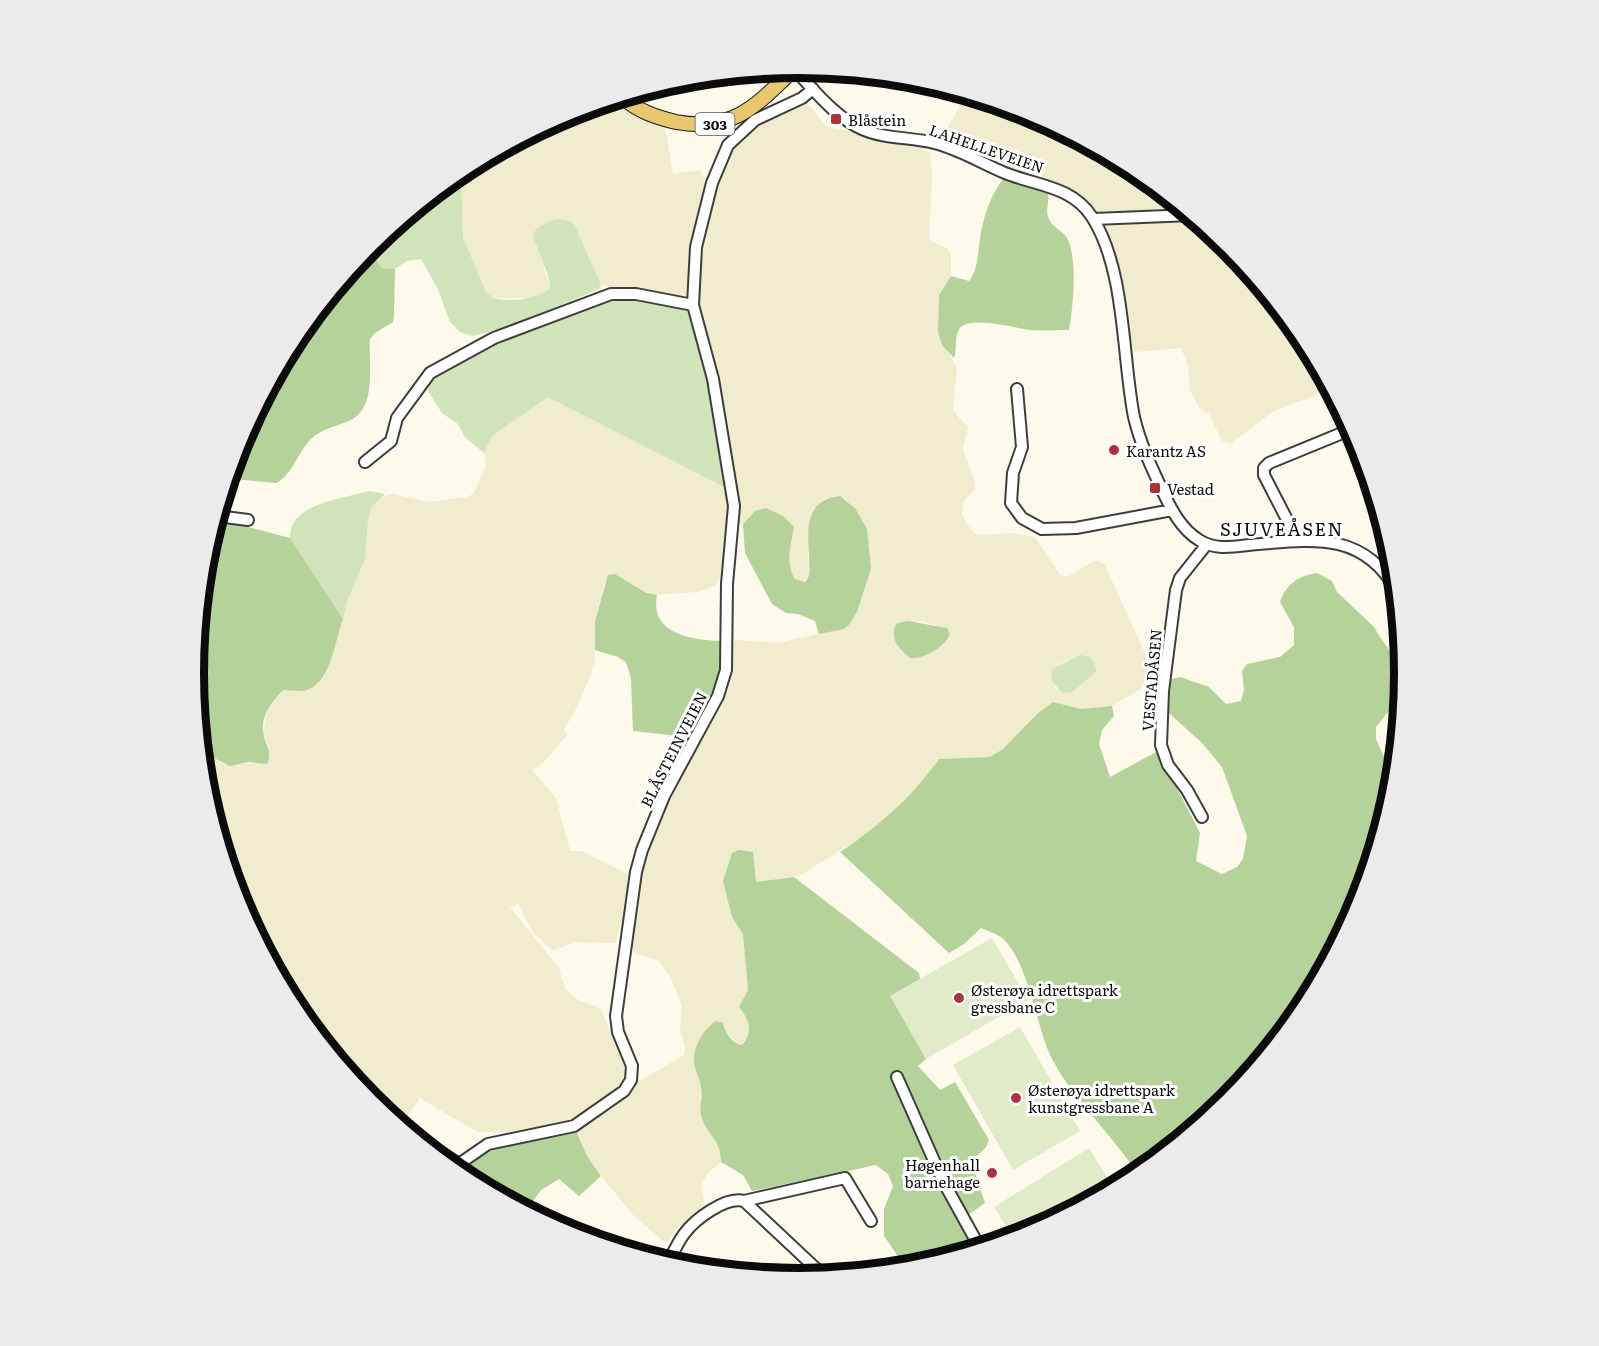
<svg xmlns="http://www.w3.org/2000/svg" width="1599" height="1346" viewBox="0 0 1599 1346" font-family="Literata,serif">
  <rect width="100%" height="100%" fill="#fdf9eb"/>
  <!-- farmland -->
  <path fill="#f0ecce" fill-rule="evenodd" d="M967,94L1032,114L1136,170L1181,207L1100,214L1067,188L1000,166L941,139Z
    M617,99L665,126L673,174L701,170L707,190L686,301L601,285L578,231L575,225L562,218L541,257L550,288L538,296L530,298H493L486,292L463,238L461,171L568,113Z
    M805,100L825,125L832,128L912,141L930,153L932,173L929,240L947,248L951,254V276L939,295L938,332L957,368L953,411L968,427L963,449L975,483V490L964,500L962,514L965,521L973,532L979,535L1014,533L1035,537L1060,575L1067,577L1092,562L1099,561L1105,565L1146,656L1148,677L1140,689L1112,706L1081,709L1053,702L1037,714L1003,749L990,757L939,759L925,778L877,827L801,875L763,882H756L755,874L732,917L743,934L748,990L739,1007L749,1022L750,1033L741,1045L729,1036L723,1023L710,1024L694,1054L695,1067L701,1087L700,1101L707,1127L716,1138L721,1151V1162L708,1173L701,1185L705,1206L677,1229L669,1241L662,1240L634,1216L601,1176L587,1156L575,1129L618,1105L636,1083L684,1055L685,1048L680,1028L682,1006L671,978L658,960L635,954L632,947L634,906L644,857L683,766L707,722L730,644L737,640L777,643L847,628L857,612L871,570L866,529L855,508L843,497L824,499L808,553L809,576L801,583L792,576L790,564V542L793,531L762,509L752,514L743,524H737L738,491L732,470L724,405L696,307L695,261L725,156L750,128ZM919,621L936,625L944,643L921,656L910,658L898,647ZM1080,655L1062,693L1054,687L1059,664Z
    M1196,219L1228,245L1303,337L1317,364L1312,368L1313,376L1320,388L1316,395L1272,412L1230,444L1222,441L1209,414L1200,409L1190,390L1188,365L1181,348L1134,352L1104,225Z
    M548,396L728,489V537L719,581L715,586L698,592L653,595L615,574L604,585L595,621V659L590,677L574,713L564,729L567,735L543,763L532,770L556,798L570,851H581L628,874L625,910L615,943L577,942L553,950L533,933L518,904L510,907L559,968L565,989L577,999L601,1009L628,1072L622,1085L578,1120L524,1132H477L420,1098L404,1121L371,1101L345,1069V1057L330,1042L319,1037L296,1009L240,904L206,791L203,766L210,756L223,764L267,763L269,746L263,733L267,711L283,690H307L335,644L347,601L365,559L368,521L372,506L378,498L392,494L429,502L467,497L473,494L486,467L484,453L492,436Z"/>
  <!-- green -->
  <path fill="#d0e3b9" d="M461,171L463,238L486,292L493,298C511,302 535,300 550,288L548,275L533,236L536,229C548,221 562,213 575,225L601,285L599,289L514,325L473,336L460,332L450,322L438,289L421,259L407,261L395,269L381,268L369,249L372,245Z
    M618,296L690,309L701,334L728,489L548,397L492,436L484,453L465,437L458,424L442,413L428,391L430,377L515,333Z
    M369,491L385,494L372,506L368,521L365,559L347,601L343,619L290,538C289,503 343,499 369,491Z
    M1080,655L1091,657L1097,671L1072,692L1062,693L1051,680L1052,669Z"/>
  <!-- forest -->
  <path fill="#b5d29a" d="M1005,177L1047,191C1051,200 1045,208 1048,217C1052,228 1061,229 1067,238C1078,258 1073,308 1069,330C1056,330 1043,331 1030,330C1015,328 973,316 961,327C953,335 958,348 954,358L942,345L938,332L939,295L951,276L969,281C979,269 978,248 981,232C985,212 992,192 1005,177Z
    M369,248L381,268L395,269L394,315L393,322L375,333L370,339C368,364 378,408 349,421C337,426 321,429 311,439C298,452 294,472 277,483L233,479L230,476L240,441L296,336Z
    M840,496L855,508L867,529L871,569L857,612L849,625L844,629L819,634L815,621L798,614L786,613L772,604L745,553L743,524L755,511L766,508L783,516L794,527C791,544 785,563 795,579L805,582L809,576C812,546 795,501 840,496Z
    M219,510H222V520L290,538L343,619C335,639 332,681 307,690C301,692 290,690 283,690C272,702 261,715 263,732C265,745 273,751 267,764L248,762L230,766L210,756L203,766L194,673L206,555Z
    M1317,573L1332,581L1337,592L1373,626L1405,674L1403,693L1376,727V739L1385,759L1396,764L1393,791L1359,905L1307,1002L1281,1030V1036L1227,1101L1138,1175C1112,1133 1065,1092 1047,1048C1036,1019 1026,958 1002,938C997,934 988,931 981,928L964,944L949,953L840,852C878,827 912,797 939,759L990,757L1003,749L1037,714L1053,702L1081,709L1112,706L1114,716L1102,730L1099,744L1110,777L1158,751L1200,833L1196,861L1222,874L1237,867L1243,859L1247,836L1222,767L1202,743L1169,713L1166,698L1168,680L1180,677L1209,687L1226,704L1241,701L1244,690L1242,671L1247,664L1280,657L1294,645V627L1280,602C1286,584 1298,576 1317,573Z
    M615,574L647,593L657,595C649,635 694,640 722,641C724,677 708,707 687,737L633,731L631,678L626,662L618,657L595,650V621L608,575Z
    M908,621L947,628L950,634C946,646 923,660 910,658C899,649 888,637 897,623Z
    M739,850L753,852L756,882L794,877L919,973L920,979L891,996L926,1059L918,1066L940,1090L955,1082L989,1140L986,1147L971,1162L985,1203L968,1215L982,1247L906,1268L884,1236V1209L893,1186L888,1174L876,1165L752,1191L743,1175L721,1162C721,1138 706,1135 701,1115C699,1106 703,1097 701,1087C700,1078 694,1070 694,1060C693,1047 705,1027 716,1021L723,1023C726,1033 731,1043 742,1045C754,1031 749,1020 739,1007L748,990L743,934L732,917L723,881L732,853Z
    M575,1129L587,1156L601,1176L579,1196L559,1179L541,1190L527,1210L468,1162L480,1151Z"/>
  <!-- pitch -->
  <path fill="#e1ebca" d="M992,938L1028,1000L926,1059L890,996Z
    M1020,1027L1080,1131L1013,1170L953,1065Z
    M1089,1148L1114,1188L1031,1233L1013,1238L994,1207Z"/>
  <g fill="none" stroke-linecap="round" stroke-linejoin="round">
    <!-- minor casing -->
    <g stroke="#3e3e3e" stroke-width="14">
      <path id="minor" d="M794,69C815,91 835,117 862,129C884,139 911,137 934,143C959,149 981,163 1005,173C1037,186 1072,186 1092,217C1126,270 1122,357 1134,417C1140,443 1151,466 1162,490C1171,509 1181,529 1199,540C1214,550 1232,547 1248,545C1309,540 1362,529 1397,591
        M1094,219L1191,215
        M1017,389L1022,447L1013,473L1011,503L1022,518L1042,529L1076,528L1172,510
        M365,462L391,441L397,418L430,373L494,338L611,294H636L693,305
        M217,516L248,520
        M1298,541L1264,475V468L1269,463L1352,429
        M1202,817L1187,790L1168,765L1161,745L1163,691L1176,590L1180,578L1207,544
        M897,1077L943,1181L980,1248
        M404,1128L459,1164L503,1198
        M459,1164L488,1144L574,1126L624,1091L631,1080L632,1066L618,1032L616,1016L636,872L642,850L664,796L718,696L726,670L727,584L734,506L713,379L693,305L696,247L712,183L728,145L755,120L802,98L813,89
        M744,1201L845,1178L871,1221
        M668,1263C673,1253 678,1242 684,1234C695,1219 726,1196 744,1201L824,1276"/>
    </g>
    <!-- major casing -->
    <g stroke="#1c1c1c" stroke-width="16">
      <path id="major" d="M622,97C638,111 655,117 676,122C733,133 757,105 795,68"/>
    </g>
    <!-- minor -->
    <use href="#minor" stroke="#fff" stroke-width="10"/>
    <!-- major -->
    <use href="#major" stroke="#e9c76f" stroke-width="14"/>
  </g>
  <!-- markers -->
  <g fill="#ab333d" stroke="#fff" stroke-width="2">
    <rect x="830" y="113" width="12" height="12" rx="3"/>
    <circle cx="1114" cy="450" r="6"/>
    <rect x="1149" y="482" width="12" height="12" rx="3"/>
    <circle cx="959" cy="998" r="6"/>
    <circle cx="1016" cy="1098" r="6"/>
    <circle cx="992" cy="1173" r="6"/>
  </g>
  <g text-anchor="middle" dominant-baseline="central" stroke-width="6" stroke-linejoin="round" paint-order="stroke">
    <!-- shield labels -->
    <rect fill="#fff" stroke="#545454" stroke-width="1.5" x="695.5" y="113" width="39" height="22" rx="4.5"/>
    <g font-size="14" font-weight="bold" fill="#0b0b0b">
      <text x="715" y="124">303</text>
    </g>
    <!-- poi labels -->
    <g font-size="15" fill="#0b0b0b" stroke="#fff" text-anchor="start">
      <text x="848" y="119">Blåstein</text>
      <text x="1126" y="450">Karantz AS</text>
      <text x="1167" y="488">Vestad</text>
      <text x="971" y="989">Østerøya idrettspark<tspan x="971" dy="17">gressbane C</tspan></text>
      <text x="1028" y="1089">Østerøya idrettspark<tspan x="1028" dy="17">kunstgressbane A</tspan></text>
      <text x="980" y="1164" text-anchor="end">Høgenhall<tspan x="980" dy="17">barnehage</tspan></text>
    </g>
    <!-- street labels -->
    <g font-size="15" fill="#0b0b0b" stroke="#fff">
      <text transform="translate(987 148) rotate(19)">LAHELLEVEIEN</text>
      <text transform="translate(1151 680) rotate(-85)">VESTADÅSEN</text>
      <text transform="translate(673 749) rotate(-63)">BLÅSTEINVEIEN</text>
    </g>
    <!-- quarter labels -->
    <g font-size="18" letter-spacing="1.5" fill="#0b0b0b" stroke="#fff">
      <text x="1282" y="528">SJUVEÅSEN</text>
    </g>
  </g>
  <!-- crop -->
  <path d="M0 0H1599V1346H0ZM204 673a595 595 0 1 1 1190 0a595 595 0 1 1-1190 0Z" fill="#ebebeb" fill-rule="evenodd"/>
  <path fill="none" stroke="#0b0b0b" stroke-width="8" d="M204 673a595 595 0 1 1 1190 0a595 595 0 1 1-1190 0Z"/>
</svg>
